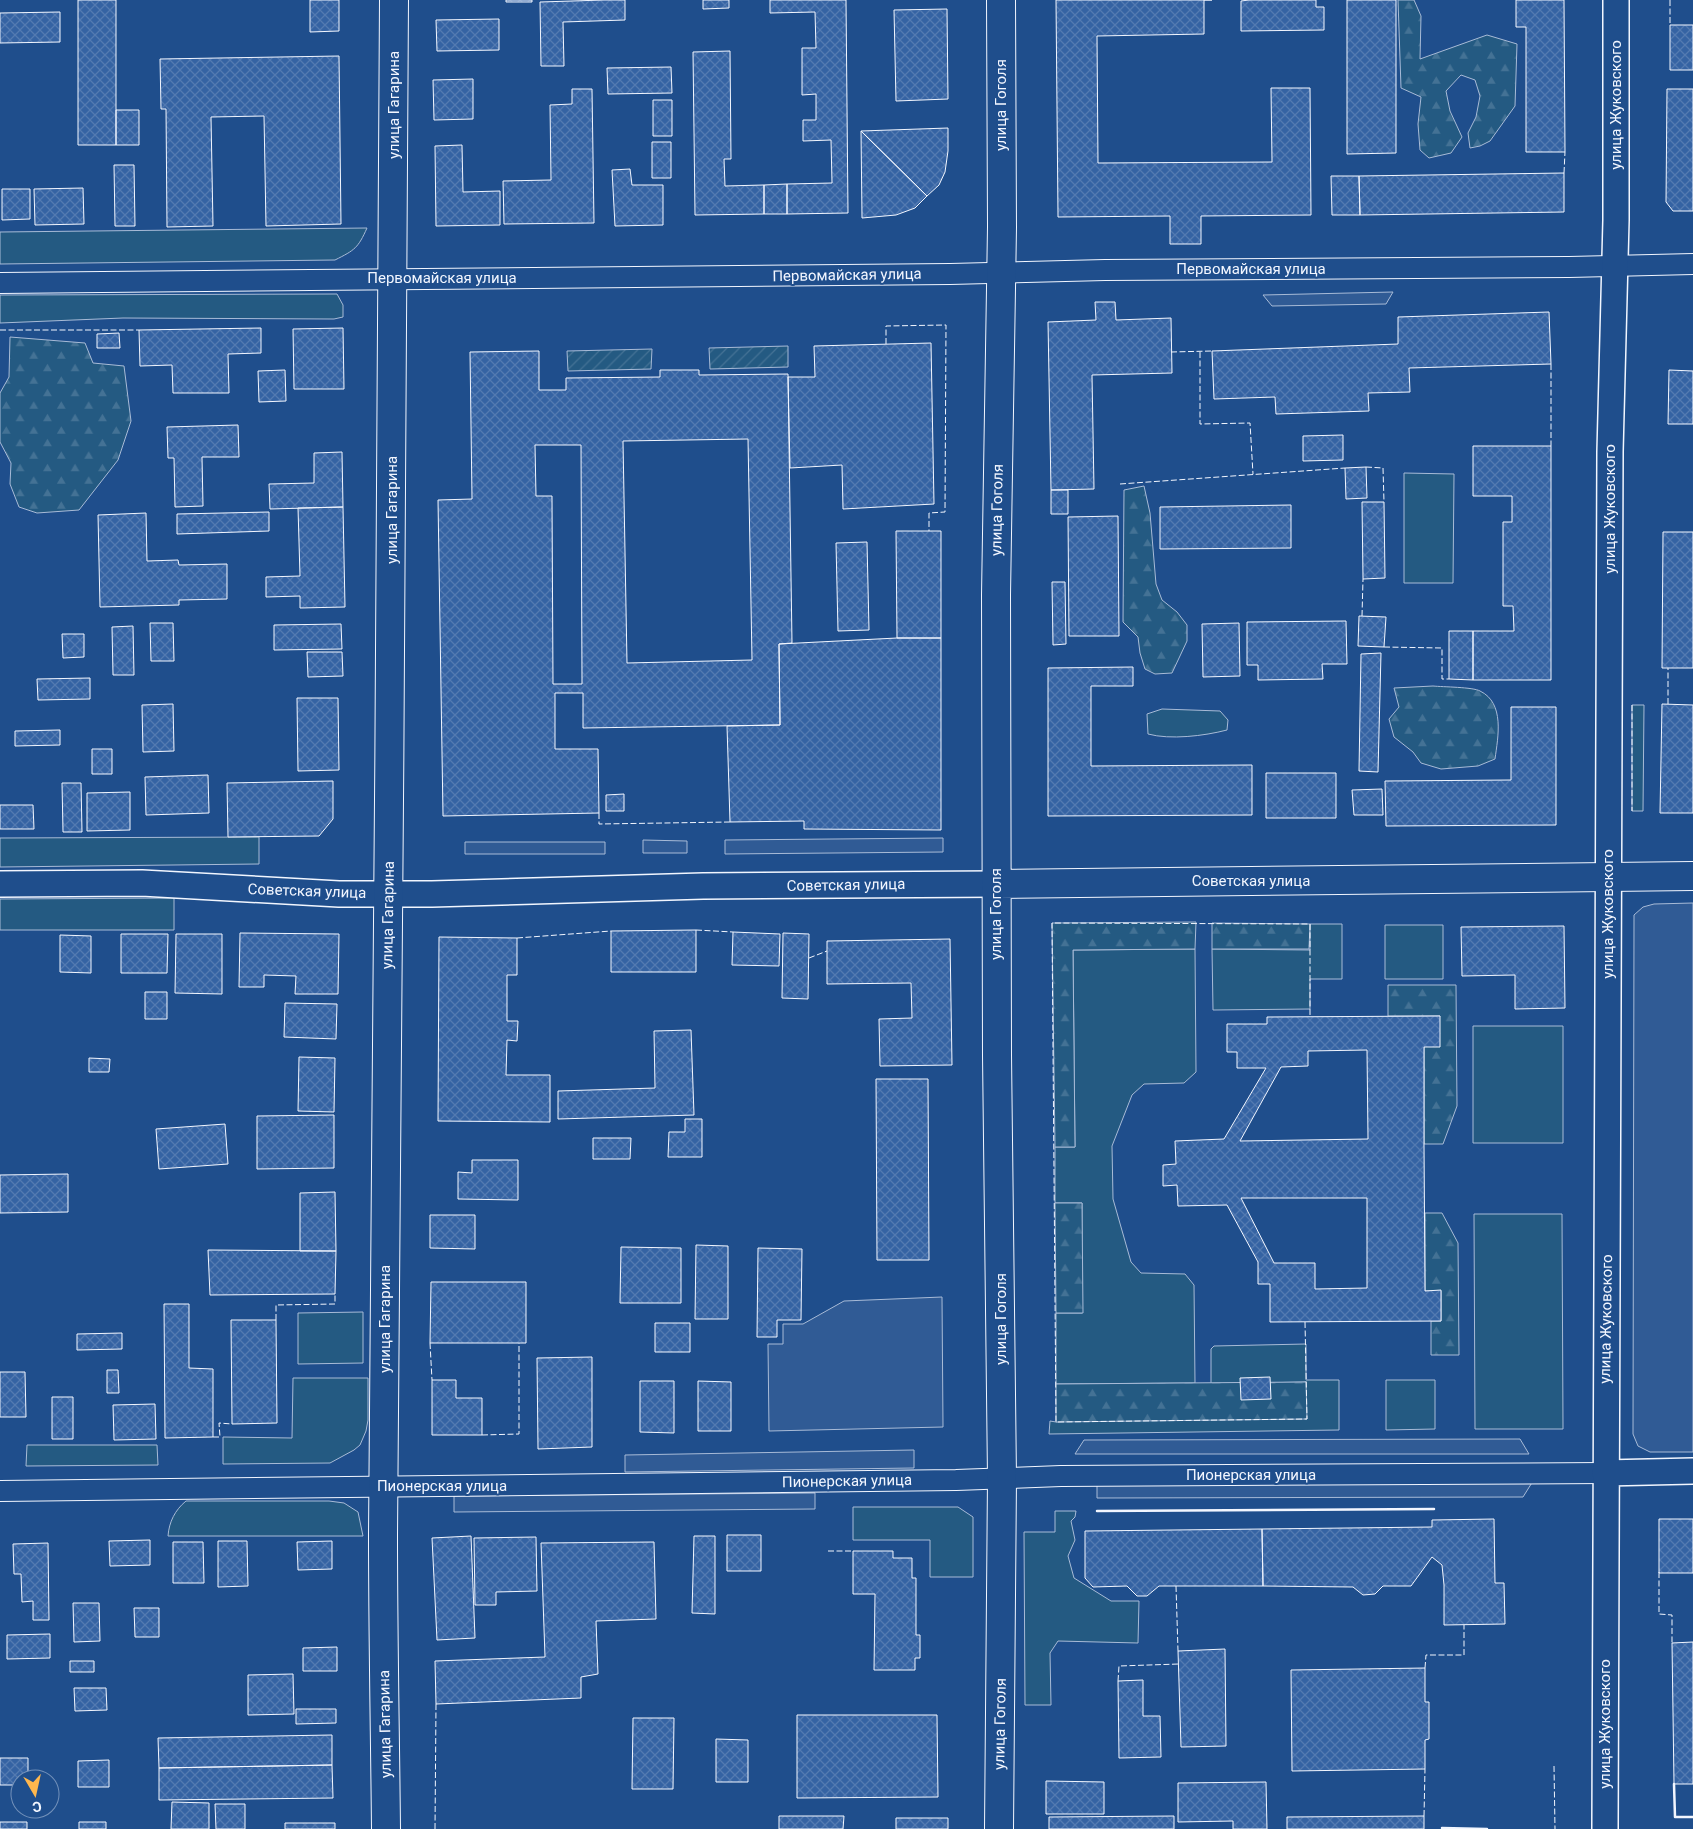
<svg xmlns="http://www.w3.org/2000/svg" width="1693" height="1829" viewBox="0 0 1693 1829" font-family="Roboto,sans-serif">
  <defs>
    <pattern id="forest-firs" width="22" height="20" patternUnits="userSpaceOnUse" patternTransform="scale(1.25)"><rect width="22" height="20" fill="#245a82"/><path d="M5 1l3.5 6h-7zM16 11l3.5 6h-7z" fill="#447295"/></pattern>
    <pattern id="garden-furrows" width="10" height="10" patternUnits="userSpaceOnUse" patternTransform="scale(1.25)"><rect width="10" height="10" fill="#245a82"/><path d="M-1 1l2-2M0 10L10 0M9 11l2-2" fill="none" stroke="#447295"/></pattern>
    <pattern id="building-cross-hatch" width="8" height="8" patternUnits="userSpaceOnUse" patternTransform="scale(1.25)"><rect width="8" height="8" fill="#3563a3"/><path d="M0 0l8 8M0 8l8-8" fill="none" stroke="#537ab1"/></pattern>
  </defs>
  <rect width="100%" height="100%" fill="#1f4e8c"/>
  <!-- grass -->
  <path fill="#245a82" stroke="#a8bbd7" d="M367,228C358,248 355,250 335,260L0,264V232Z
    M337,294L343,305V317L334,319L123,318L0,323V295Z
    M1404,473L1454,474L1453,583H1404Z
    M1632,705H1644L1643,811H1632Z
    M1162,709L1220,711L1228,720L1227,730C1204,736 1170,740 1148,734L1147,714Z
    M259,837V864L0,867V838Z
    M174,898V930H0V899Z
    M1310,924H1342V979H1310V1009L1213,1010L1212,949L1310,950Z
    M1385,925H1443V979H1385Z
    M1195,949L1196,1072L1184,1083L1144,1084L1132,1095L1112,1146L1113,1199L1131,1262L1141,1273L1185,1274L1194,1285L1195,1383L1056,1384V1313H1082V1203H1055V1147H1075L1073,950Z
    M1473,1026H1563V1143H1473Z
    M1474,1214H1562L1563,1429H1475Z
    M363,1312V1363L298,1364V1313Z
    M1306,1344V1380H1339V1430L1049,1434L1050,1421L1056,1422L1306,1382L1211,1384V1349L1214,1346Z
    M293,1378H368V1420L366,1431L360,1445L354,1450L330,1463L223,1464V1437L292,1438Z
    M1386,1380H1435V1429L1386,1430Z
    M27,1445H157L158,1465L26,1466Z
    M186,1501H329L344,1503L358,1512L363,1536H168C169,1522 175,1510 186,1501Z
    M853,1507H958L973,1517V1577H930V1540H853Z
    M1055,1511H1076L1075,1517L1071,1521L1075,1540L1068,1556L1074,1578L1111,1601H1139L1138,1643L1058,1641L1050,1653L1051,1705H1025L1024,1532H1055Z"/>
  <!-- forest -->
  <path fill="url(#forest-firs)" stroke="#a8bbd7" d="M1398,0H1414L1421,16L1420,59L1487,35L1517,44L1515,106L1490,141L1480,146L1470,148L1468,133L1476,117L1480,96L1475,80L1461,75L1446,91L1450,111L1462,137L1451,153L1429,158L1420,150L1418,124L1421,97L1401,88Z
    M10,337L85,343L93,363L124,366L131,421L118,460L79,510L37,513L19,507L10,484L11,463L0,442V393L9,377Z
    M1144,486L1150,513L1156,584L1162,600L1177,612L1187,625V641L1172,673L1155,674L1145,669L1140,653L1138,637L1123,622L1124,490Z
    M1433,686C1443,687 1473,687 1480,691C1505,703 1498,737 1495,759L1478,766L1441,769L1421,763L1413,752L1394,737L1389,719L1399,707L1394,688Z
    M1196,922L1195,949L1073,950L1075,1147H1055L1052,923Z
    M1212,923L1310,924L1309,949H1212Z
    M1388,985H1456L1457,1106L1443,1144H1424V1047L1440,1016H1388Z
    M1055,1203H1082L1083,1313H1056Z
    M1425,1213H1442L1458,1243L1459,1355H1431V1321H1441V1291H1425Z
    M1306,1382L1307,1419L1056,1422V1384Z"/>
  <!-- garden -->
  <path fill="url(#garden-furrows)" stroke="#a8bbd7" d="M788,346V367L710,369L709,348Z
    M652,349L651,369L568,371L567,351Z"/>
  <!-- parking -->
  <path fill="#305b95" stroke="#a8bbd7" d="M1393,292L1386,304L1272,306L1263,295Z
    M943,838V852L725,854V840Z
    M643,840L687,841V853H643Z
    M465,842H605V854H465Z
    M1693,903V1452H1650L1638,1446L1633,1434L1634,915L1643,907L1654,904Z
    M942,1297L943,1427L769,1431L768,1344H783V1324H803L844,1301Z
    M1520,1439L1529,1454H1075L1084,1440Z
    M914,1450V1468L625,1472V1455Z
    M1533,1481L1523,1497L1097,1498V1484Z
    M815,1493V1509L454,1512V1496Z"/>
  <!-- building -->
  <path fill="url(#building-cross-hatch)" stroke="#f2f6ff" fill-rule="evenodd" d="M78,0H116V145H78Z
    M310,0H339V31L310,32Z
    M506,0H532V2H506Z
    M604,0H625V20L563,22L564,66H541L540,2Z
    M703,0H729V8L703,9Z
    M770,0H846L848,213L787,214V184L832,183L831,140L803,141V120H816V94L802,95V48H816L815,12L770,13Z
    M1056,0H1212H1204V34L1097,36L1098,163L1272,162L1271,88H1310L1311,215L1201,216V244H1170V216L1058,217Z
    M1249,0H1316V7H1324V30L1241,31V1Z
    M1347,0H1396V153L1347,154Z
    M1516,0H1564L1565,152H1526V27H1516Z
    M947,9L948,99L896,101L894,10Z
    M60,12V42L0,43V13Z
    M499,19V50L437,51L436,20Z
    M1670,25H1693V70H1670Z
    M730,51L731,159H724L725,186L764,185V214L695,215L693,52Z
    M339,56L341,224L266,226L264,116L211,117L213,226L167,227L166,109H161L160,59Z
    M671,67L672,93L608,94L607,68Z
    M473,79V119L434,120L433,80Z
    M572,89H592L594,223L504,224L503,181L551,180L550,105L572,104Z
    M1667,89H1693V211H1673L1666,202Z
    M653,100H672V136H653Z
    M116,110H139V145H116Z
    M948,128V151L945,172L939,185L927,196L861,131Z
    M861,131L927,196L915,208L896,215L862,218Z
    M652,142H671V178H652Z
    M462,145L463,192L500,191V225L436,226L435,146Z
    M114,165H134L135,226H115Z
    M630,169L632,185H663V225L615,226L612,170Z
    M1564,173V212L1360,215L1359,176Z
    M1331,176H1359L1360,215H1332Z
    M787,184V214H764V185Z
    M83,188L84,224L35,225L34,189Z
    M2,189H30V219L2,220Z
    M1095,302H1115L1116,320L1171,318L1172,373L1092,375L1094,489L1051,490L1048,322L1096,320Z
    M1549,312L1551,364L1409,368L1410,392L1368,393L1369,411L1276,414L1275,397L1214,399L1212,351L1398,344V317Z
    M261,328V353L228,354L229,393H173L172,365L140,366L139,330Z
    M343,328L344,389H294L293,329Z
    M119,333L120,348H97V334Z
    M931,343L934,504L843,509L842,465L790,468L788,377H815L814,346Z
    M539,351V390H566V378L660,377V370H699V375L788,374L792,643L779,644L780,725L583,728V693H555V749H598L599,813L443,816L438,500L472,499L470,352ZM748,439L752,660L627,663L623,441ZM535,445H581L582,684H553L552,496H536Z
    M285,370L286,401L259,402L258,371Z
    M1669,370L1693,371V424H1668Z
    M238,425L239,457H202L203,506L175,507L174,458H168L167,427Z
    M1343,435V460L1303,461V436Z
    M1473,446H1551V680H1473V631H1514L1513,606H1503V522H1512V496H1473Z
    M342,452L343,507L270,509L269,484L314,483V453Z
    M1366,467L1367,498L1346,499L1345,468Z
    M1051,490H1068V514H1051Z
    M1362,502H1384L1385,578L1363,579Z
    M1291,505V548L1160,549V507Z
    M343,507L345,607L300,608V596L266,597V577L300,576L298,508Z
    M269,512V531L177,534V514Z
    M146,513L147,561L178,560L179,565L227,564V599L179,600V605L100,607L98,515Z
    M1118,516L1119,636H1069L1068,517Z
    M896,531H941V638H897Z
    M1663,532H1693V668H1662Z
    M867,542L869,630L838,631L836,543Z
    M1052,582H1065L1066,644L1053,645Z
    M1359,616L1386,617L1384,647L1358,646Z
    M1346,621L1347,664H1322L1323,679L1258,680V665H1247V622Z
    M150,623H173L174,661H151Z
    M1239,623L1240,676L1203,677L1202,624Z
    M341,624L342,649L274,650V625Z
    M133,626L134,675H113L112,627Z
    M1449,631H1473V680L1449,679Z
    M62,634H84V657L63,658Z
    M897,638H941V830L804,829V821L730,822L727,726L780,725L779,644Z
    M307,652H342L343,676L308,677Z
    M1381,653L1378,772L1359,771L1361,654Z
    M1133,667V686H1091V766L1252,765V815L1048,816V668Z
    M90,678V699L38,700L37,679Z
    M297,698H338L339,770L298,771Z
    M173,704L174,751L143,752L142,705Z
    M1662,704L1693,705V813H1660Z
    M1511,707H1556V825L1386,826L1385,781L1511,780Z
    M60,730V745L15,746V731Z
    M92,749H112V774H92Z
    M1266,773H1336V818H1266Z
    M208,775L209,813L146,815L145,777Z
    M333,781V819L319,836L228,837L227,783Z
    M62,783H81L82,832H63Z
    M1382,789L1383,815H1354L1352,790Z
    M130,792V830L87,831V793Z
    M624,794V811H606V795Z
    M0,805H33L34,829H0Z
    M1564,926L1565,1008L1515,1009V975L1462,976L1461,927Z
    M696,930V972H611V931Z
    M733,932L780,934L779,966L732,965Z
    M240,933L339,934L338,994H295L296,976L264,975V987H239Z
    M783,933L809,934L808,999L782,998Z
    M121,934H168L167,973H121Z
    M176,934H222V994L175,993Z
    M60,935L91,936V973L60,972Z
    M439,937L517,938V975H507V1021H518L517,1041L507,1040L506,1075H550V1122L438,1121Z
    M950,939L952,1065L880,1066L879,1019L912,1018L911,983L827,984V941Z
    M145,992H167V1019H145Z
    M285,1003L337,1004L336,1039L284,1037Z
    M1440,1016V1047H1424V1144L1425,1291L1441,1290V1321L1270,1322V1284H1258V1262L1227,1205L1178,1206L1177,1185L1163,1186V1165L1176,1164L1175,1141L1224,1139L1266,1068H1237V1052H1227V1024H1267V1017ZM1367,1050L1368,1139L1240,1141L1281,1067L1308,1066V1051ZM1241,1198H1367V1288L1315,1289V1263H1274Z
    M691,1030L694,1115L558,1119V1091L655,1088L654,1031Z
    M299,1057L335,1058L334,1112L298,1111Z
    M89,1058L110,1059L109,1072H89Z
    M876,1079H928L929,1260H877Z
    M334,1115V1168L257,1169V1116Z
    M685,1119H702V1157H668L669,1132H685Z
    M225,1124L228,1164L159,1169L156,1129Z
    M593,1138H631L630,1159H593Z
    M472,1160H518V1200L458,1199V1172L472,1173Z
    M68,1174V1212L0,1213V1175Z
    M335,1192L336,1251H300V1193Z
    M430,1215H475V1249L430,1248Z
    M696,1245L728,1246V1319H695Z
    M621,1247L681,1248V1303H620Z
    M758,1248L802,1249L801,1320H777V1337H757Z
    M208,1250L336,1251L335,1294L210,1295Z
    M431,1282H526V1343H430Z
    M164,1304H189V1368L213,1369V1437L165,1438Z
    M231,1320H276L277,1423L232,1424Z
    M655,1323H690V1352H655Z
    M122,1333V1349L77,1350V1334Z
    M592,1357V1447L538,1449L537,1358Z
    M107,1370H118L119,1393H107Z
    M0,1372H25L26,1417H0Z
    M1270,1377L1271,1399L1241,1400L1240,1378Z
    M432,1380H456V1398H482V1435H432Z
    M640,1381H674V1433L640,1432Z
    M698,1381L731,1382V1431H698Z
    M52,1397H73V1439H52Z
    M155,1404L156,1439L114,1440L113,1405Z
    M1494,1519L1495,1583H1504L1505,1624L1444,1625V1585L1442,1565L1432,1557L1411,1586H1383L1375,1594L1363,1595L1353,1587L1263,1586L1262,1529L1432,1527V1520Z
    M1659,1519H1693V1573H1659Z
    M1262,1529L1263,1586H1159L1147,1596H1137L1127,1586L1093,1587L1085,1578V1531Z
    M727,1535H761V1571H727Z
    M471,1536L475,1638L437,1640L432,1538Z
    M694,1536H715V1614L692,1613Z
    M536,1537L537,1591L496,1592V1605H475L474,1538Z
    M150,1540V1565L110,1566L109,1541Z
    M218,1541H247L248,1586L218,1587Z
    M332,1541V1569L298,1570L297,1542Z
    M173,1542H203L204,1583H173Z
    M654,1542L656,1619L596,1621L598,1674L581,1677V1698L436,1704L435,1661L545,1657L541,1543Z
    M48,1543L49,1620H33V1601L22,1602L21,1574H14L13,1544Z
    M853,1551H893V1558H912V1578H916V1635H920V1658H915V1670H874L875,1594H853Z
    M73,1603H99L100,1641L74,1642Z
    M134,1608H159V1637H135Z
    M50,1634V1658L7,1659V1635Z
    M1693,1642V1784H1674L1672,1643Z
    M337,1647V1671H303V1648Z
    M1225,1649L1226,1746L1181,1747L1178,1651Z
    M70,1661H94V1672H70Z
    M1425,1668V1702H1429V1739L1425,1740V1769L1292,1771L1291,1670Z
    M293,1674L294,1714L248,1715V1675Z
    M1143,1680V1716H1160L1161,1757L1119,1758L1118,1681Z
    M74,1688H106L107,1710L75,1711Z
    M296,1709H336V1723L296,1724Z
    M797,1715H937L938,1797L797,1798Z
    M633,1718H674L673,1789H632Z
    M332,1735V1765L159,1768L158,1738Z
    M716,1739L748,1740V1782H716Z
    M0,1758H28V1779H20V1785H0Z
    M109,1760V1787H78V1761Z
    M332,1765L333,1798L159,1800V1768Z
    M1046,1781L1104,1782V1814H1046Z
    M1266,1782L1267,1829H1233V1821L1178,1822V1783Z
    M172,1802L209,1803V1829H171Z
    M215,1804H245V1829H216Z
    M779,1816H844L843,1829H779Z
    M1174,1816V1829H1049V1817Z
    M1424,1816V1829H1287V1817Z
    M896,1818H948V1829H896Z
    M0,1822H27V1829H0Z
    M79,1822H106V1829H79Z
    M285,1823H335V1829H285Z"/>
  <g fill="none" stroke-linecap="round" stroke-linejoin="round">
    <!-- minor casing -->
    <g stroke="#f2f6ff" stroke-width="22">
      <path id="minor" d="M0,283L950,274L1105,270L1569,267L1693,264
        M0,1491L956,1480L1061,1476L1605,1473"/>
    </g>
    <!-- tertiary casing -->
    <g stroke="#f2f6ff" stroke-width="28">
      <path id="tertiary" d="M0,884L142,883L339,894H432L703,886L996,884
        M1605,1473L1693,1471
        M1605,1829L1610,452L1616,220V0"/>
    </g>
    <!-- secondary casing -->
    <g stroke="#f2f6ff" stroke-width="30">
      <path id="secondary" d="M996,884L1693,876
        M999,1829L1002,1478L997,1055L996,595L1002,227L1001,0"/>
    </g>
    <!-- primary casing -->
    <g stroke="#f2f6ff" stroke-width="30">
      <path id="primary" d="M386,1829C385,1731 383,1633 383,1535C385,1023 394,512 394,0"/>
    </g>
    <!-- minor -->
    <use href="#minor" stroke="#1f4e8c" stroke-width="20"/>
    <!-- tertiary -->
    <use href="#tertiary" stroke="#1f4e8c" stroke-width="25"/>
    <!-- secondary -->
    <use href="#secondary" stroke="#1f4e8c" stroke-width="28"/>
    <!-- primary -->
    <use href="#primary" stroke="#1f4e8c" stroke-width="28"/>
    <!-- fence -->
    <path stroke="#f2f6ff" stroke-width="1" stroke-dasharray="6 2.5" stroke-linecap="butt" d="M1670,0V25
      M1564,173L1565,152
      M0,330H139
      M886,344V326L946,325L945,512L929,513V531
      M1171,352L1212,351
      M1200,352V424L1250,423L1253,474
      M1551,364V446
      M1366,467L1383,468L1384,502
      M1120,484L1345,468
      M1362,616L1363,579
      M1384,647L1442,648V679H1449
      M1668,704V668
      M1632,705V811
      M599,813V824L730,822
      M696,930L733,932
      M517,938L611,931
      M809,958L827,951
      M276,1320V1305L335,1304V1294
      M1305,1322L1307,1419L1056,1422L1052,923L1310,924V1016
      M430,1343L432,1380
      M482,1435L519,1434V1343
      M213,1437H220L219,1423L232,1424
      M828,1551H853
      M1659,1572V1614L1672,1615V1643
      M1176,1586L1178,1651
      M1425,1668L1426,1655H1464V1625
      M1118,1681L1119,1666L1179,1664
      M1554,1766L1555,1829
      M1424,1816L1425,1769
      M435,1829L436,1704"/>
    <!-- wall -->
    <path stroke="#f2f6ff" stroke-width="2.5" d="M1097,1511L1434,1509
      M1674,1784L1675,1817H1693
      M1442,1828L1487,1829"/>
  </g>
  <g text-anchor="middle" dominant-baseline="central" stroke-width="4" stroke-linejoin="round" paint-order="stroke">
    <!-- street labels -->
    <g font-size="15" fill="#f2f6ff" stroke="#1f4e8c">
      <text transform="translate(394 105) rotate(-90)">улица Гагарина</text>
      <text transform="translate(1001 105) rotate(-90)">улица Гоголя</text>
      <text transform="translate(1616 105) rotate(-90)">улица Жуковского</text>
      <text x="1251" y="269">Первомайская улица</text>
      <text transform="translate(847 275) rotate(-1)">Первомайская улица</text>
      <text x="442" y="278">Первомайская улица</text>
      <text transform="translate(1610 509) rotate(-90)">улица Жуковского</text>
      <text transform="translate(392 510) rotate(-90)">улица Гагарина</text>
      <text transform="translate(997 510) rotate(-89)">улица Гоголя</text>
      <text x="1251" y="881">Советская улица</text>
      <text transform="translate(846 885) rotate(-1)">Советская улица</text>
      <text transform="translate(307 891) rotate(2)">Советская улица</text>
      <text transform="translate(996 914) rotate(-90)">улица Гоголя</text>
      <text transform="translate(1608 914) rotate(-90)">улица Жуковского</text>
      <text transform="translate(388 915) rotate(-89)">улица Гагарина</text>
      <text transform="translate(385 1319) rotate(-90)">улица Гагарина</text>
      <text transform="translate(1001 1319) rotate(-90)">улица Гоголя</text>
      <text transform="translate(1606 1319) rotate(-89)">улица Жуковского</text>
      <text x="1251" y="1475">Пионерская улица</text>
      <text transform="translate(847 1481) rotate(-1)">Пионерская улица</text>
      <text x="442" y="1486">Пионерская улица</text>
      <text transform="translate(385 1724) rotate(-91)">улица Гагарина</text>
      <text transform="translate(1000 1724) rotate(-89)">улица Гоголя</text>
      <text transform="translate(1605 1724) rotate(-90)">улица Жуковского</text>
    </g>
  </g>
  <!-- north arrow -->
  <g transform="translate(35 1794) rotate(171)"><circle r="24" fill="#1f4e8c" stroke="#7391ba"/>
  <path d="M0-4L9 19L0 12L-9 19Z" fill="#ffb74d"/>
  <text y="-8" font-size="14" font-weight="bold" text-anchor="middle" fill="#f2f6ff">С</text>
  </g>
</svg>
